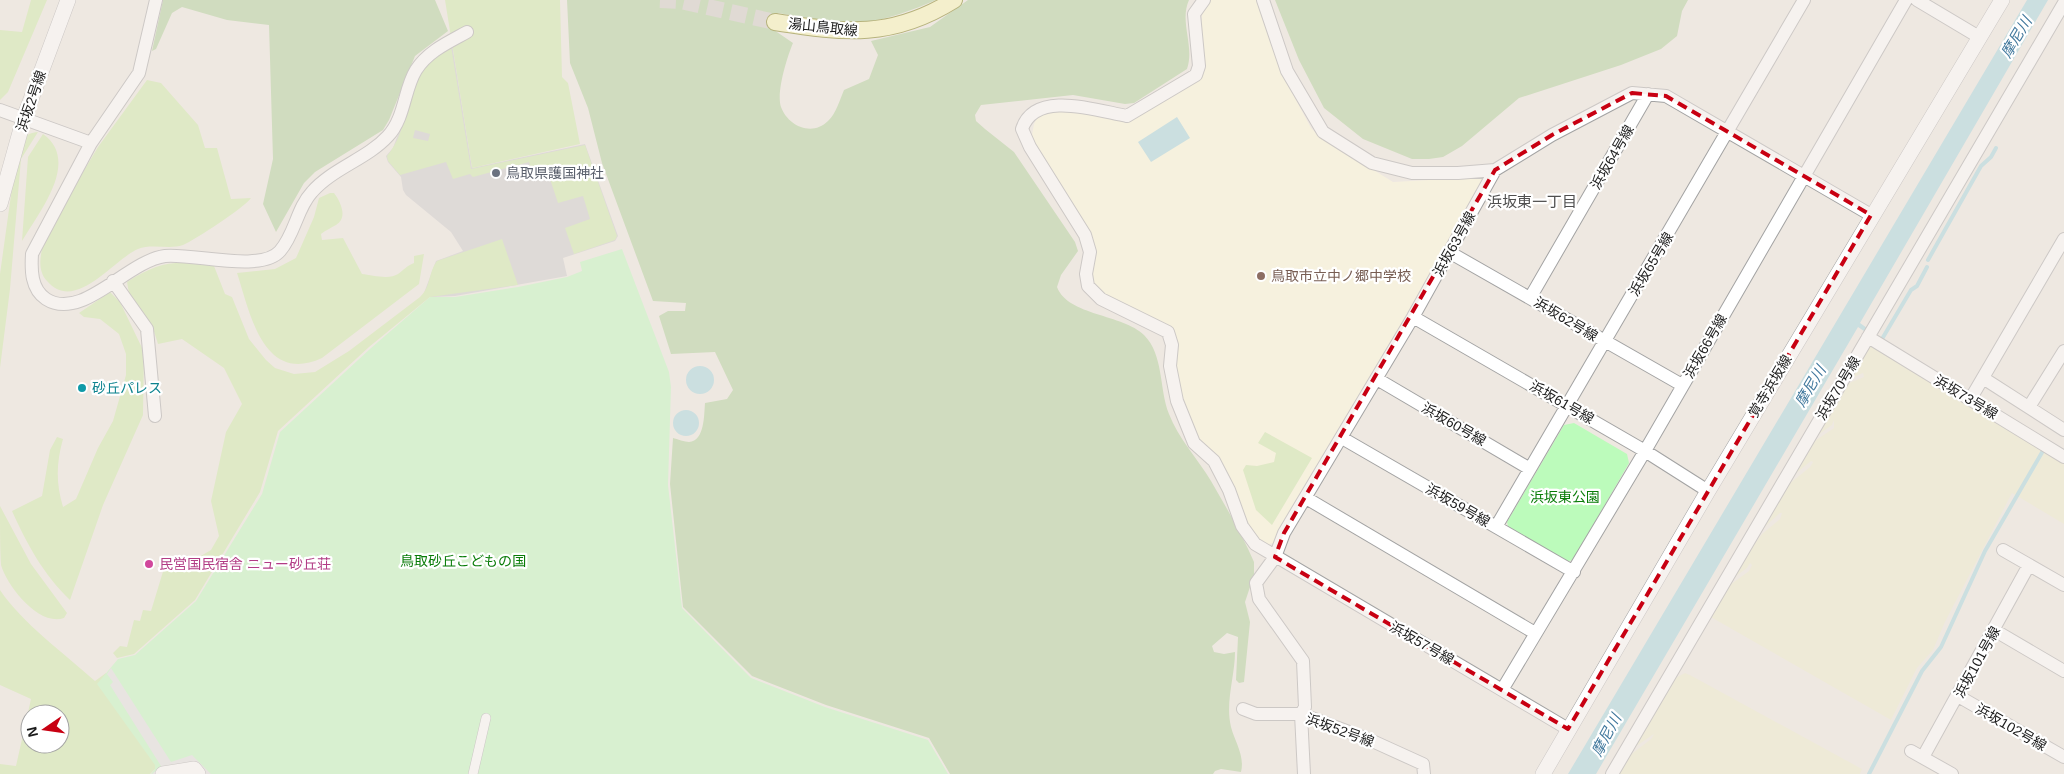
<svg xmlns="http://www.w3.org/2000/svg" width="2064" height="774" viewBox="0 0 2064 774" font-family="Arial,'Noto Sans JP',sans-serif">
  <rect width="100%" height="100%" fill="#eee8e1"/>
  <!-- education -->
  <path fill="#fffcd9" d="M1210,0H1259L1282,74L1311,128L1319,136L1393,182L1483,177L1485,180L1273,543L1267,545L1258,543L1202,446L1184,406L1176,375L1175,338L1102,294L1091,281L1093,265L1033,142L1032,135L1034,124L1038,116L1061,109L1129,119L1200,77L1201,28L1202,15Z"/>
  <!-- religious -->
  <path fill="#cacaca" d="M452,44L472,168L585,144L618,236L615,241L563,258L567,276L455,296L431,297L424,293L436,261L463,251L451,232L406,195L403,190L401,177L388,162L386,156L393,148L408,107Z"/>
  <!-- farmland -->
  <path fill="#eeedcb" d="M1868,343L2064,459V524L2012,493L1945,622L1933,650L1917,668L1891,720L1709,616L1723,590L1749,571L1752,565L1750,563L1747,568L1729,581L1753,546L1762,534L1780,519L1782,513H1780L1759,532L1784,488L1810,467L1813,462L1811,461L1789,479L1807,446L1834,428V420L1832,425L1812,439L1844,385L1864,377L1863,373L1847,380Z
    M1685,673L1690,675L1862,769L1860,774H1616L1625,759L1651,739L1654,734L1629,751L1671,680Z"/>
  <!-- grass -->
  <path fill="#cdeaa4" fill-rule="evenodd" d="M31,0H47L8,92L0,100V30L22,32Z
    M445,0H560L562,77L568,83L580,144L472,168Z
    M451,46L471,169L585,145L617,236L615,240L574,254L565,228L590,219L583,196L558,203L548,173L534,178L529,162L473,177L470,174L453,179L446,162L400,175L388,161L387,156C410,129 405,89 426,64C433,57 444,51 451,46ZM415,130L430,134L428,141L413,138Z
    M147,80L161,83L198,125L205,148H217L231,199L251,198C245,207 195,240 183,245C169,250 152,243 138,249C114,259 75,314 47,281C35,268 42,249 46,234L98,147Z
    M38,132L21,159L10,289L0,368V274L17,152C22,141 24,133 38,132Z
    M43,134C81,161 39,212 22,241L28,157Z
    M330,193H334C341,202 348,218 336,225C331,228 326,230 321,234L322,240L343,238L362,274C372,275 389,280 398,274C404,270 406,266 414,263V256L424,254L419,284L322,358C263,385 250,313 237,273L275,269L296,258L314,217L319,198Z
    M502,239L518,285L430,297L369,347L278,431L260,492L195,600L134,654L117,658L113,653L120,646L127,647L134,620L140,621L143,610L151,611L165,565L182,567L211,550L219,536L211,501L226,432L242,404L224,368L182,339L158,344L152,325L129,293L127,282C160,261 176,260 214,266L225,294L232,297L249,339L266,360L275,368L294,374L315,372L349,351L420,297C431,287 428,273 437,261Z
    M110,292L120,302L144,352L143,415L103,505L70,600C43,574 27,544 12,511L42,496L50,450L57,437L63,439C56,464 56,483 63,507L76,499L98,448L113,421L126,375V354L119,334L100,319L84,317L79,313Z
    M1265,432L1312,458L1272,525L1256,510L1243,470L1246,465L1257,466L1274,462L1276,453L1258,443Z
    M0,506L31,564L67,613L64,618C39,627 7,586 1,565C0,550 0,522 0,506Z
    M0,590C22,623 65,654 95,681L106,673L161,766L155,769L150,774H0V764L16,766L31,699L0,685ZM30,714H60V744H30Z"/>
  <!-- forest -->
  <path fill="#abcf94" d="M163,0H435L448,31L415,56L389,120L383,130L315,172L304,183L276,232L263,204L273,159L269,25L227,20L182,7L172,13L156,49L152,51Z
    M567,0H936C912,10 888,20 862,22C834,24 805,17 778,13L774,30L793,43C787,57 776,93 781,107C788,126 812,137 828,121C836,114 840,99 844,90L869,79L878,55L871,41L930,27L968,0H1189C1179,22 1195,46 1187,69L1134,103L1125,104L1073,95L981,105L975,115L976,121L985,129L1014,152L1075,242L1078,251L1061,275L1057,287C1068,316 1123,314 1144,335C1164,355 1159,389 1169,414C1178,438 1198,459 1211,481C1226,507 1242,534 1254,562V575L1245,602L1250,622L1244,682L1239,683L1236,680L1238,637L1227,633L1212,646L1214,652L1224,654L1235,652C1235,676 1225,702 1231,727C1235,742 1245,756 1241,772L1221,769L1215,771L1213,774H950L929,738L826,705L752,676L683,607L670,484L673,438C677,439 685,442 689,442C705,441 704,414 705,403L727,399L733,390L715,352L671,354L659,316L668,311H685L686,303L653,301L602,163L588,108L570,63Z
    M1275,0H1688L1682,11L1677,36L1661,49L1621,65L1519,98L1462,146L1443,157L1429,159H1412L1363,139L1324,108L1299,60Z"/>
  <!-- park -->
  <path fill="#bcfbbb" d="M622,249L669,372L671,387L668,485L682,608L751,678L825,707L928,740L948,774H151L155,769V765L97,684L118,659L135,655L196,601L262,494L280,432L371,348L430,297H455L518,287L567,277L582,271L580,262Z
    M1574,423L1627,454L1629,463L1573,560L1564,562L1509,530L1507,522L1564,425Z"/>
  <!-- parking -->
  <path fill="#e0e0e0" d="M111,668L171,762L192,755L211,774H152L161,766L110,685L113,682L107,674Z"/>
  <!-- water -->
  <path fill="#a0d5dd" d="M2027,0H2048L1860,323L1867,328L1864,331L1858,327L1596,774H1568Z
    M1177,117L1190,138L1151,162L1138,142Z
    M686 380a14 14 0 1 1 28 0a14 14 0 1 1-28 0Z
    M673 423a13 13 0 1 1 26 0a13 13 0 1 1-26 0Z"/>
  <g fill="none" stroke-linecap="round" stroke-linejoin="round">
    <!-- stream -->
    <path stroke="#a0d5dd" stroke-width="4" d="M1928,260L1981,166L1991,157L1996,148
      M1882,339L1911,290L1917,286L1927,267
      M1869,774L1922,671L1941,647L1985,551L2044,449"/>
    <!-- secondary-tunnel -->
    <path stroke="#cec9c3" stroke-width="16" stroke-dasharray="16 8" stroke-linecap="butt" d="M660,0L681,1L775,22"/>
    <!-- pedestrian casing -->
    <g stroke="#a3a3a3" stroke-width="10">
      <path id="pedestrian" d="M473,774L486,718"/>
    </g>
    <!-- minor casing -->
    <g stroke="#a3a3a3" stroke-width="14">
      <path id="minor" d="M156,0L139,73L91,143L32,254C31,270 31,289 46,299C82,322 127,261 165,256C193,253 261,273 280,251C295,234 297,208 312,192C333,168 367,159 388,136C405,118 404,89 416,70C428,51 449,42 467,32
        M1204,0L1194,14L1199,66L1196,75L1127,116C1098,111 1035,89 1022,129L1030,147L1085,235L1090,252L1086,274L1088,286L1101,299L1168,332L1172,345L1170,366L1177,401L1194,443L1214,461L1229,490L1242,526L1255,544L1568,729
        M1263,0L1287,71L1323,132L1372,163L1412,173H1458L1495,170
        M1917,0L1979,37
        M0,110L91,143
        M1449,252L1682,385
        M113,281L147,329L155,416
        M1530,298L1648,94
        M1413,317L1645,451L1708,491
        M1868,337L2064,457
        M1983,378L2064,430
        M1377,379L1530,469
        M1974,393L2064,239
        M2029,407L2064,351
        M1342,438L1574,572
        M1306,498L1535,633
        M1496,527L1804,0
        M2003,550L2064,585
        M1994,630L2064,671
        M1502,690L1645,451L1906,0
        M1958,696L2064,757
        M1243,709L1256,714H1301L1305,707L1303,661L1259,599L1256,583L1275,557L1284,533L1413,317L1495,170L1552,135L1632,93L1666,96L1871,215
        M1911,751L1952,774
        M1923,757L2029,565
        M1304,774L1301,714L1368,739L1423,764L1424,774
        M1612,774L2064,3"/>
    </g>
    <!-- tertiary casing -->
    <g stroke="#a3a3a3" stroke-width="16">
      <path id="tertiary" d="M0,204L24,118L68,0
        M163,774L194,769L198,774
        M1543,774L1708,491L2002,0"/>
    </g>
    <!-- secondary casing -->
    <g stroke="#727402" stroke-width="18">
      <path id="secondary" d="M775,22C845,33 892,39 954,0"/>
    </g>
    <!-- pedestrian -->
    <use href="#pedestrian" stroke="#fff" stroke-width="9"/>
    <!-- minor -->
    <use href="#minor" stroke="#fff" stroke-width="12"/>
    <!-- tertiary -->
    <use href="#tertiary" stroke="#fff" stroke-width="15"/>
    <!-- secondary -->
    <use href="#secondary" stroke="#fbf8b2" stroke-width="16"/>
  </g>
  <!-- marked area -->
  <path d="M0 0H2064V774H0ZM1632,93L1666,96L1871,215L1568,729L1275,557L1284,533L1495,170L1552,135Z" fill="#eee8e1" fill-opacity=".55" fill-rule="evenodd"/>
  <path fill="none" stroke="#c80012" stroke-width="4" stroke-dasharray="10 6" stroke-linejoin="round" d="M1632,93L1666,96L1871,215L1568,729L1275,557L1284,533L1495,170L1552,135Z"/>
  <!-- markers -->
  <circle fill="#6b7280" stroke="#fff" stroke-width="2" cx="496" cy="173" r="5"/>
  <circle fill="#8d6e63" stroke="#fff" stroke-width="2" cx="1261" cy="276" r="5"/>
  <circle fill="#0f9aa8" stroke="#fff" stroke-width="2" cx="82" cy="388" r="5"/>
  <circle fill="#d1479c" stroke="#fff" stroke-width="2" cx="149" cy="564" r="5"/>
  <g text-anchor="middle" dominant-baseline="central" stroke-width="4.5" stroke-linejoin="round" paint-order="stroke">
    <!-- street labels -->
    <g font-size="14" fill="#1c1c1c" stroke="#fff">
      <text transform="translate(823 27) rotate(6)">湯山鳥取線</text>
      <text transform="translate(31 101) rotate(-71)">浜坂2号線</text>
      <text transform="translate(1612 157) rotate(-60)">浜坂64号線</text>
      <text transform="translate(1454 244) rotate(-61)">浜坂63号線</text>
      <text transform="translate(1651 264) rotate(-59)">浜坂65号線</text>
      <text transform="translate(1566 319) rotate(31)">浜坂62号線</text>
      <text transform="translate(1705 346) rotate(-60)">浜坂66号線</text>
      <text transform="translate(1770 386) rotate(-59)">覚寺浜坂線</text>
      <text transform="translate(1838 388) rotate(-59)">浜坂70号線</text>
      <text transform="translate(1966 397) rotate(31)">浜坂73号線</text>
      <text transform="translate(1562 402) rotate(30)">浜坂61号線</text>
      <text transform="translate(1454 424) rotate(30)">浜坂60号線</text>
      <text transform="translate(1458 505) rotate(30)">浜坂59号線</text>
      <text transform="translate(1422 643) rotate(30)">浜坂57号線</text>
      <text transform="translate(1977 662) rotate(-61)">浜坂101号線</text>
      <text transform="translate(2011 727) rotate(30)">浜坂102号線</text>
      <text transform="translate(1340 730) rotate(20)">浜坂52号線</text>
    </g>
    <!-- worship labels -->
    <g font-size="14" fill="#5b616d" stroke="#fff" text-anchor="start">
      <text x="506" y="173">鳥取県護国神社</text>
    </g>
    <!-- education labels -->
    <g font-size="14" fill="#785e54" stroke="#fff" text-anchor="start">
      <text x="1271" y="276">鳥取市立中ノ郷中学校</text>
    </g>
    <!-- culture labels -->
    <g font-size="14" fill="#0d838f" stroke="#fff" text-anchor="start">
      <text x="92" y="388">砂丘パレス</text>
    </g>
    <!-- park labels -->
    <g font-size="14" fill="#097c08" stroke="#fff">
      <text x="1565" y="497">浜坂東公園</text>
      <text x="463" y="561">鳥取砂丘こどもの国</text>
    </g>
    <!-- hotel labels -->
    <g font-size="14" fill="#b23c85" stroke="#fff" text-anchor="start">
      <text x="159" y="564">民営国民宿舎 ニュー砂丘荘</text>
    </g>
    <!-- water labels -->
    <g font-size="15" font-style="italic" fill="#41789d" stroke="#fff">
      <text transform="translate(2016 37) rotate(-59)">摩尼川</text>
      <text transform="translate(1810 386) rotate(-59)">摩尼川</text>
      <text transform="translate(1606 735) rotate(-62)">摩尼川</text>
    </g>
    <!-- neighbourhood labels -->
    <g font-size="15" fill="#4f4f4f" stroke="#fff">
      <text x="1532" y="201">浜坂東一丁目</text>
    </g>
  </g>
  <!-- north arrow -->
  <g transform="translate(45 729) rotate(257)"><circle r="24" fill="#ffffff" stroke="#a4a4a4"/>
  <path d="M0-4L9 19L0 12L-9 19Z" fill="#c80012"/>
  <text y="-8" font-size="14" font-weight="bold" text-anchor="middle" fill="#1c1c1c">N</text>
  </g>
</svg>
